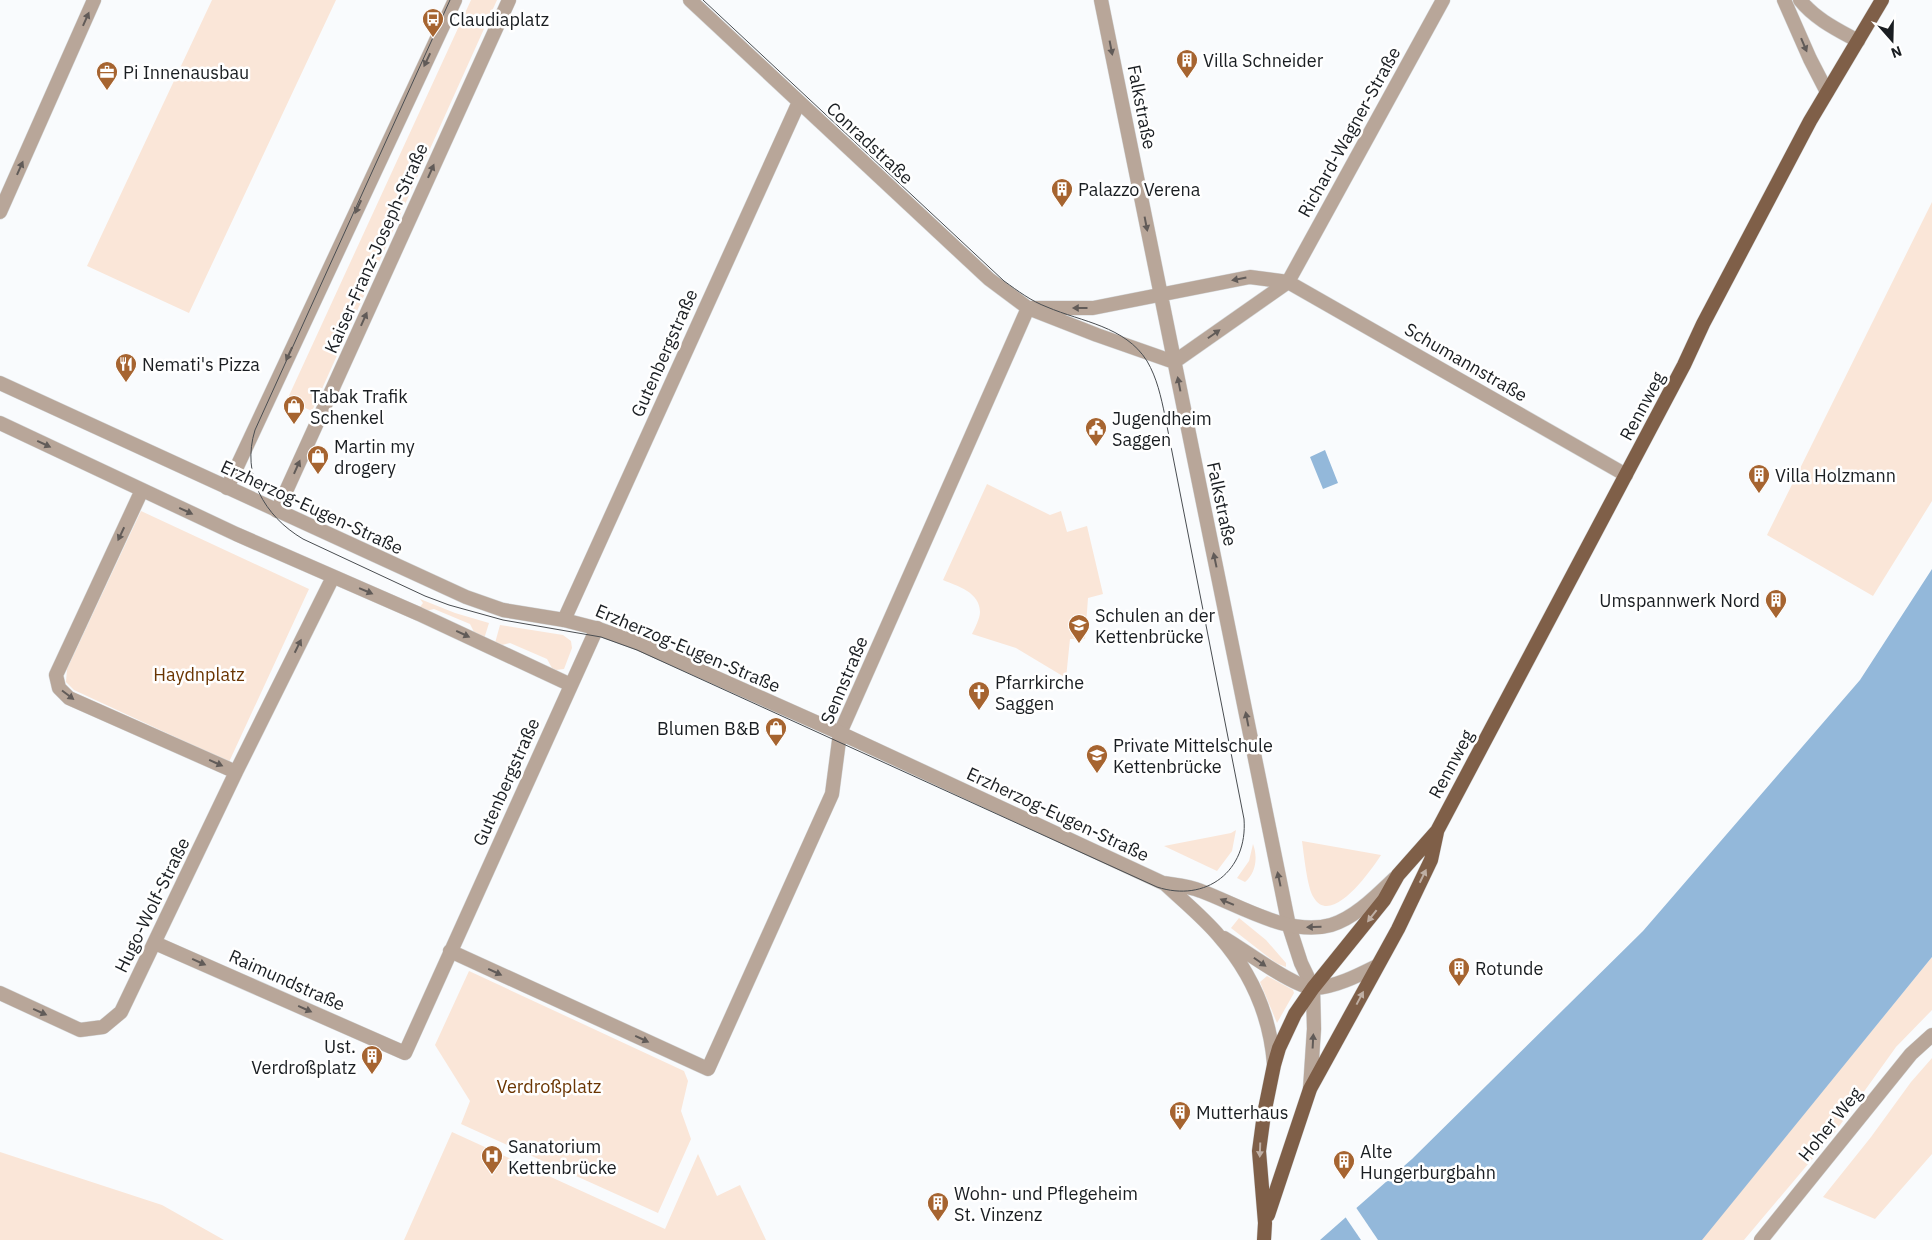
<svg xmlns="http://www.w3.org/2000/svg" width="1932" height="1240" viewBox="0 0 1932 1240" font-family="'IBM Plex Sans',sans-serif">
  <rect width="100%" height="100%" fill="#f9fbfd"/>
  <!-- green -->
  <path fill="#fae6d8" d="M212,0H336L189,313L87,266Z
    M471,0H497L312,411L287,400Z
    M1932,202V501L1873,596L1767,535Z
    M987,484L1050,515L1061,511L1067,532L1087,526L1103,594L1088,598L1085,639H1070L1066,678L1016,648L972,634C975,628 980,618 980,612C980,592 957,586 943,580Z
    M141,511L309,589L229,762L74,690L66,682L67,669Z
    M420,599L455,613L489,623L484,639L474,632L470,624L434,609L425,611L420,607L423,603Z
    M500,625L563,635L571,641L572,648L564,669L556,670L552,668L547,659L510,643L502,645L495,643Z
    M1236,830L1232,851L1217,871L1164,846L1231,833Z
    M1302,841L1381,855C1372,869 1332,927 1314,898C1307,888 1304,854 1302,841Z
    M1253,844C1258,857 1256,873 1245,882L1237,878L1249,861Z
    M1239,918L1266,940L1286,963V967L1276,963L1231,928Z
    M1932,957V1010L1896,1047L1835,1132L1744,1240H1701Z
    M469,971L684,1071L688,1081L681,1111L691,1139L658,1213L461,1124L470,1101L435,1045Z
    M1267,976L1293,990L1294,993L1277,1023L1260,982Z
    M1932,1058V1154L1875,1219L1823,1197L1871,1137L1911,1082Z
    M452,1132L665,1229L698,1154L717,1196L740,1185L766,1240H404Z
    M0,1152L162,1205L224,1240H0Z"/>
  <!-- water -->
  <path fill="#93b8da" d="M1325,450L1338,483L1323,489L1310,457Z
    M1932,569V957L1702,1240H1320L1412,1159L1643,931L1860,680Z"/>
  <!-- pier -->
  <path fill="#f9fbfd" d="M1355,1206L1378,1240H1361L1344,1215Z"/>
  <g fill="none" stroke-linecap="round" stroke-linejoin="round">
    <!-- minor casing -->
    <g stroke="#d5d8da" stroke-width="15">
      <path id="minor" d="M690,0L989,279L1028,308L1097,335L1174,362
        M1101,0L1289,926L1301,963L1313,988L1314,1029L1310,1089
        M0,212L94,0
        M1028,308H1093L1250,277L1288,282L1626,475
        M1174,362L1288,282L1443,0
        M0,423L236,534L419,614L571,685
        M227,488L455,0
        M142,490L56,675L59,688L69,698L236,772L333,577
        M277,511L509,0
        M564,620L799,102
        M155,943L405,1053L597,628
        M450,951L708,1069L832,794L840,733L1028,308
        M0,993L80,1030L103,1027L121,1012L236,772"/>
    </g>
    <!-- tertiary casing -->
    <g stroke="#d5d8da" stroke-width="15">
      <path id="tertiary" d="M1784,0L1810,59L1827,92
        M1800,0C1815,19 1838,30 1858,41
        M0,383L466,597L503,610L564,620L599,629L638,643L840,733L1163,883C1175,885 1189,886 1201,891C1239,905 1289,937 1331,925C1355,918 1377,895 1395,878
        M1164,883C1182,900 1203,917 1219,936C1251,972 1270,1016 1274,1064
        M1224,938C1243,949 1296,989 1315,988C1336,987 1359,975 1377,966
        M1761,1240L1911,1054L1932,1035"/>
    </g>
    <!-- primary casing -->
    <g stroke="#d5d8da" stroke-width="15">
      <path id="primary" d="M1268,1215L1310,1089L1398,929L1431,860L1437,832
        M1264,1240L1265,1223L1259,1151L1264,1114L1274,1065L1279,1048L1295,1014L1313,988L1384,900L1398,875L1437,831L1684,365L1703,324L1810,121L1882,0"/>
    </g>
    <!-- minor -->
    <use href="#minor" stroke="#b8a699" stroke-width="14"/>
    <!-- tertiary -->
    <use href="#tertiary" stroke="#b8a699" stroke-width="14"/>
    <!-- primary -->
    <use href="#primary" stroke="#7f5f48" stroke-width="14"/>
    <!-- tram -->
    <path stroke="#494d51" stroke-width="1" d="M450,0L255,430C241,475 264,516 303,539L425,596L449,605L503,620L601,637L637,650L1157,887C1206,903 1248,871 1244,819L1165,416C1161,397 1157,378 1147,361C1125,326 1082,322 1047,307C1031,301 1018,291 1004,281L703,0"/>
  </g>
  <!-- one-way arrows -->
  <defs><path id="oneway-solid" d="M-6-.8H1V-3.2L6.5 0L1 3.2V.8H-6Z" transform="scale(1.25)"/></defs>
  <g fill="#615b58">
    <use href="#oneway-solid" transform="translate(86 19) rotate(-66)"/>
    <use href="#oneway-solid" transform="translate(1804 45) rotate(67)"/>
    <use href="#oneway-solid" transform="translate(1111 48) rotate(79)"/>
    <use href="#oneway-solid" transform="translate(427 60) rotate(115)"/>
    <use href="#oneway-solid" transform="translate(20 168) rotate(-66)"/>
    <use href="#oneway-solid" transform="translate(431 171) rotate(-66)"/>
    <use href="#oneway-solid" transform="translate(358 207) rotate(115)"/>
    <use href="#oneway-solid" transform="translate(1146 224) rotate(79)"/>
    <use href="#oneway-solid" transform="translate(1239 279) rotate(169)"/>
    <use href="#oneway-solid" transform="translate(1080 308) rotate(-180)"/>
    <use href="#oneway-solid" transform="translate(364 319) rotate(-66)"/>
    <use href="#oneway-solid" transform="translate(1214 334) rotate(-35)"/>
    <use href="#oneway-solid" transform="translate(289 354) rotate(115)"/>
    <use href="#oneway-solid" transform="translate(1179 384) rotate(-101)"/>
    <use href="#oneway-solid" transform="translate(44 444) rotate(25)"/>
    <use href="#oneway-solid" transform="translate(297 467) rotate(-66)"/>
    <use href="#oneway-solid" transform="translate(186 511) rotate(25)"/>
    <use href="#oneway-solid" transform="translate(121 534) rotate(115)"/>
    <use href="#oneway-solid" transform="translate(1215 560) rotate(-102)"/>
    <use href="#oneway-solid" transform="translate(366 591) rotate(23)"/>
    <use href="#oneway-solid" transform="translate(463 634) rotate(25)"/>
    <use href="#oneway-solid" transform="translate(298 646) rotate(-64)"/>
    <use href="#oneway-solid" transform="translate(68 695) rotate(37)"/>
    <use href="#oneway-solid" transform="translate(1247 719) rotate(-101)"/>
    <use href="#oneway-solid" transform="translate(216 763) rotate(24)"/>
    <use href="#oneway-solid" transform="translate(1279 879) rotate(-102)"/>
    <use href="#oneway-solid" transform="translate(1227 902) rotate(-157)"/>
    <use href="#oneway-solid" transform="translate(1314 927) rotate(179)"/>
    <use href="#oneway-solid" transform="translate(199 962) rotate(24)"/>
    <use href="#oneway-solid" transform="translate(1260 962) rotate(35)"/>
    <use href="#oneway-solid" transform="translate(495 972) rotate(25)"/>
    <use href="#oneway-solid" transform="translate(305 1009) rotate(24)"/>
    <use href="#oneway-solid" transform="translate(40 1012) rotate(24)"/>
    <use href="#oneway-solid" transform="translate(642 1039) rotate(25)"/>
    <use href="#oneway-solid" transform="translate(1313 1041) rotate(-87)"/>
  </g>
  <g fill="#bfafa4">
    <use href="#oneway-solid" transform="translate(1423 876) rotate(-64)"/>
    <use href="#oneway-solid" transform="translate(1372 916) rotate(128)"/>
    <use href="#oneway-solid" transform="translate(1360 998) rotate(-62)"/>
    <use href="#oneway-solid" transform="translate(1260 1150) rotate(92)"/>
  </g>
  <!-- icons -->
  <defs>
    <g id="bus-pin" transform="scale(1.125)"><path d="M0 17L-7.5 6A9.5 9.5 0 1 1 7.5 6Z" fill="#a66430" stroke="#fff"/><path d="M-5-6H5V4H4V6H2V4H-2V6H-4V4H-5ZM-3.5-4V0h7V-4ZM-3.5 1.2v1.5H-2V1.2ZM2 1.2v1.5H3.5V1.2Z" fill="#fff"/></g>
    <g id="building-pin" transform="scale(1.125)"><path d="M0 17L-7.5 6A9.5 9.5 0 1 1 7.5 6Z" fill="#a66430" stroke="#fff"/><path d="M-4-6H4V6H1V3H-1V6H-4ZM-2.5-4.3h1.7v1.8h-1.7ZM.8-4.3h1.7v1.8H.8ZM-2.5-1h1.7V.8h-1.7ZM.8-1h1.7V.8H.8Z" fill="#fff"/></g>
    <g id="office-pin" transform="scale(1.125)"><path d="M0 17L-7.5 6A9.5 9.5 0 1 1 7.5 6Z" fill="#a66430" stroke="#fff"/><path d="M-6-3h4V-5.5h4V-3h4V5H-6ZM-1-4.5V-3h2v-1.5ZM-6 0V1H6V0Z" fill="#fff"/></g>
    <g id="restaurant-pin" transform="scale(1.125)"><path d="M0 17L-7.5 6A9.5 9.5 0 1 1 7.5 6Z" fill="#a66430" stroke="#fff"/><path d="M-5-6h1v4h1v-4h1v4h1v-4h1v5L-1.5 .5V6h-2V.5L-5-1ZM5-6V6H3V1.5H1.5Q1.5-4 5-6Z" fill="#fff"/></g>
    <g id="shop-pin" transform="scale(1.125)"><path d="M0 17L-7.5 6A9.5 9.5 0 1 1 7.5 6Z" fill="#a66430" stroke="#fff"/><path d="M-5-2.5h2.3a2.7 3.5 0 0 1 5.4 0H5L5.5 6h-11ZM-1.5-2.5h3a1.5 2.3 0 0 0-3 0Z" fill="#fff"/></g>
    <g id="civic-pin" transform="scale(1.125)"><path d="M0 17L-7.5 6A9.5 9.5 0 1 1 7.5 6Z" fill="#a66430" stroke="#fff"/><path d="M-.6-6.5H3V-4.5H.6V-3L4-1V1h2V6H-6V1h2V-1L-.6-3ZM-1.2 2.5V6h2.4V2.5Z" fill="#fff"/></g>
    <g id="school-pin" transform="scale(1.125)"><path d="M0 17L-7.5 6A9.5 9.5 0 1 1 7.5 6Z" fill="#a66430" stroke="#fff"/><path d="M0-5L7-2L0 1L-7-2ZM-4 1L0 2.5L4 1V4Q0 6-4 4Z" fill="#fff"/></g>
    <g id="church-pin" transform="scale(1.125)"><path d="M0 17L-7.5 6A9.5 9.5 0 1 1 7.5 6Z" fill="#a66430" stroke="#fff"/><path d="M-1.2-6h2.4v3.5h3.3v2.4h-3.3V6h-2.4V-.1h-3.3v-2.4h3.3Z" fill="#fff"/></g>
    <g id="hospital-pin" transform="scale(1.125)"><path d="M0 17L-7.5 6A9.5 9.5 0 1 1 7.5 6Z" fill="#a66430" stroke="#fff"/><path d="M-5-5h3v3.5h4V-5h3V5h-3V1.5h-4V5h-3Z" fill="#fff"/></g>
  </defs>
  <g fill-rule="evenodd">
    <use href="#bus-pin" x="433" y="19"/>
    <use href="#building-pin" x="1187" y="60"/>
    <use href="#office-pin" x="107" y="72"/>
    <use href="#building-pin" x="1062" y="189"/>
    <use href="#restaurant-pin" x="126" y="364"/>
    <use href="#shop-pin" x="294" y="406"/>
    <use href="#civic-pin" x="1096" y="428"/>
    <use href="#shop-pin" x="318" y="456"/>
    <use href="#building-pin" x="1759" y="475"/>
    <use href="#building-pin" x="1776" y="600"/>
    <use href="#school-pin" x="1079" y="625"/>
    <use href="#church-pin" x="979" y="692"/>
    <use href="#shop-pin" x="776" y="728"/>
    <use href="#school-pin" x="1097" y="755"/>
    <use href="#building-pin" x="1459" y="968"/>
    <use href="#building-pin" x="372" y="1056"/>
    <use href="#building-pin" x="1180" y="1112"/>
    <use href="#hospital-pin" x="492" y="1156"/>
    <use href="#building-pin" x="1344" y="1161"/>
    <use href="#building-pin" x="938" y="1203"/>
  </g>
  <g text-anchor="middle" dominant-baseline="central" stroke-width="5" stroke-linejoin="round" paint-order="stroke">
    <!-- poi labels -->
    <g font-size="18" fill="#1a1e22" stroke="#fff" text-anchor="start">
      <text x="449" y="19">Claudiaplatz</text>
      <text x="1203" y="60">Villa Schneider</text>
      <text x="123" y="72">Pi Innenausbau</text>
      <text x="1078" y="189">Palazzo Verena</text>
      <text x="142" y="364">Nemati's Pizza</text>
      <text x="310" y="396">Tabak Trafik<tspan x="310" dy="21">Schenkel</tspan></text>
      <text x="1112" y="418">Jugendheim<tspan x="1112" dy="21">Saggen</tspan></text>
      <text x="334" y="446">Martin my<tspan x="334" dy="21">drogery</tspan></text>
      <text x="1775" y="475">Villa Holzmann</text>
      <text x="1760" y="600" text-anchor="end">Umspannwerk Nord</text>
      <text x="1095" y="615">Schulen an der<tspan x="1095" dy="21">Kettenbrücke</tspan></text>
      <text x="995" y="682">Pfarrkirche<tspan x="995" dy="21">Saggen</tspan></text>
      <text x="760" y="728" text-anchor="end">Blumen B&amp;B</text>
      <text x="1113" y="745">Private Mittelschule<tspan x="1113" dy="21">Kettenbrücke</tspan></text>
      <text x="1475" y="968">Rotunde</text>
      <text x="356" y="1046" text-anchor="end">Ust.<tspan x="356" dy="21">Verdroßplatz</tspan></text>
      <text x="1196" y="1112">Mutterhaus</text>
      <text x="508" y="1146">Sanatorium<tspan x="508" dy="21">Kettenbrücke</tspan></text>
      <text x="1360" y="1151">Alte<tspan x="1360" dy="21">Hungerburgbahn</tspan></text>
      <text x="954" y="1193">Wohn- und Pflegeheim<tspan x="954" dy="21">St. Vinzenz</tspan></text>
    </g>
    <!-- street labels -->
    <g font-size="18" fill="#1a1e22" stroke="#fff">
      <text transform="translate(1142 107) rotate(79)">Falkstraße</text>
      <text transform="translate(1349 132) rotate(-61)">Richard-Wagner-Straße</text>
      <text transform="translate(870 143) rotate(43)">Conradstraße</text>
      <text transform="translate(376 248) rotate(-66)">Kaiser-Franz-Joseph-Straße</text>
      <text transform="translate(664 353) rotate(-66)">Gutenbergstraße</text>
      <text transform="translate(1466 362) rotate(30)">Schumannstraße</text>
      <text transform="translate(1642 406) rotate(-62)">Rennweg</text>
      <text transform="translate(1222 504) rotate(78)">Falkstraße</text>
      <text transform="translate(312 507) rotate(25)">Erzherzog-Eugen-Straße</text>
      <text transform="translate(688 648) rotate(23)">Erzherzog-Eugen-Straße</text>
      <text transform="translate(844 680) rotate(-67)">Sennstraße</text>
      <text transform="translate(1451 764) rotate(-62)">Rennweg</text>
      <text transform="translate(506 782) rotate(-66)">Gutenbergstraße</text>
      <text transform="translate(1058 814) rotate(25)">Erzherzog-Eugen-Straße</text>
      <text transform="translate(152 905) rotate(-64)">Hugo-Wolf-Straße</text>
      <text transform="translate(287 980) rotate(24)">Raimundstraße</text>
      <text transform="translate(1830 1124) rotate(-51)">Hoher Weg</text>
    </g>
    <!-- park labels -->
    <g font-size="18" fill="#6a3502" stroke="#fff">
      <text x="199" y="674">Haydnplatz</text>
      <text x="549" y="1086">Verdroßplatz</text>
    </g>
  </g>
  <!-- north arrow -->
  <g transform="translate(1892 40) rotate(160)" stroke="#ffffff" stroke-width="4" paint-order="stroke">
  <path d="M0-4L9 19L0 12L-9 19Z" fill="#1a1e22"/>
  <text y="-8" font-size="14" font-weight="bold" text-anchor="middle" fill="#1a1e22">N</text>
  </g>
</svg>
